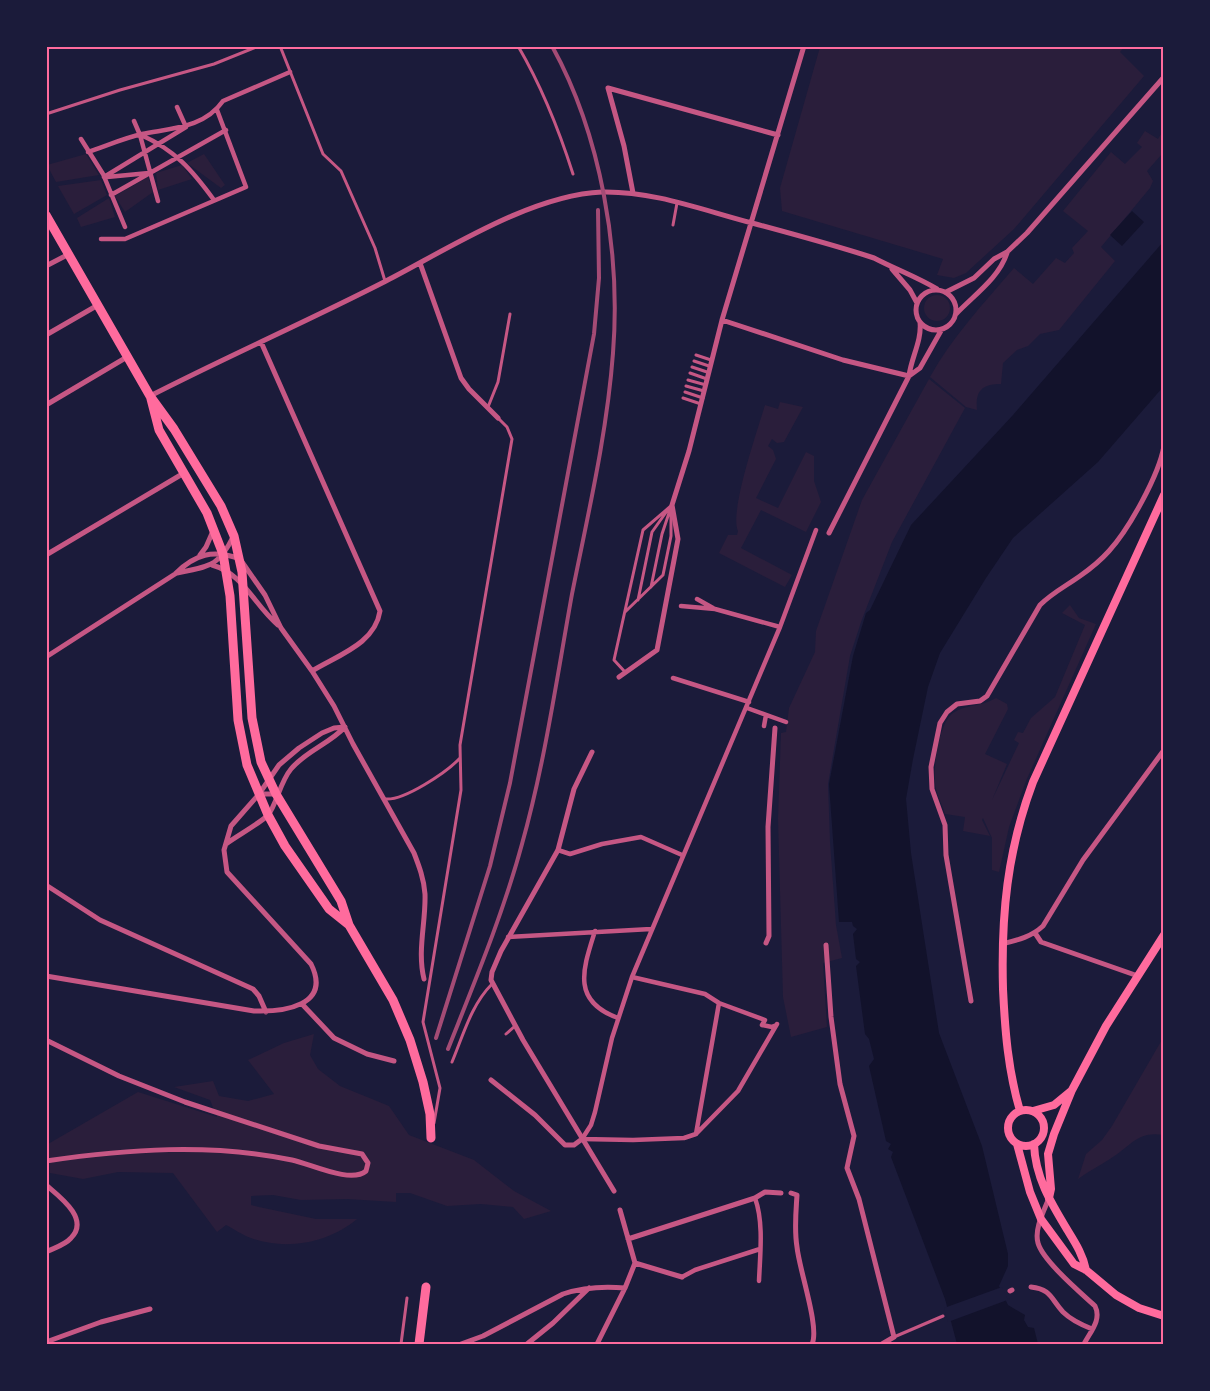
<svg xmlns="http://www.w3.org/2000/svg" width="1210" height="1391" viewBox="0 0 1210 1391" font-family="Rubik,sans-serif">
  <rect width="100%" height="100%" fill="#1b1b3a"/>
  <!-- green -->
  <path fill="#2a1e3b" d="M820,47H1124L1120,52L1144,76L1014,229L966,273L954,278L937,275L943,259L782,211L780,188Z
    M1145,131L1158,139L1163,131V155L1162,154L1147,171L1153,181L1150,188L1101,247L1115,261L1059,330L1040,334L1028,346L1017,350L1003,363L1001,384C982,384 975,391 977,410L966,407L930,377C952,337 984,303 1014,268L1033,284L1056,258L1065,263L1074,253L1072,248L1088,231L1063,211L1111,152L1125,164L1142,147L1137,143Z
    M86,154L99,175L56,182L47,165Z
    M204,154L225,185L221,188L187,163Z
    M182,165L192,179L158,190L156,173Z
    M148,177L153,192L125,212L115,196Z
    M101,180L107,195L74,214L58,186Z
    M109,198L115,217L81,227L77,218Z
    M924 308a13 13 0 1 1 26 0a13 13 0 1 1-26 0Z
    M929,379L965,408L892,542L861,622L850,656L828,784L830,842L836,925L842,958L823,963L827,1027L791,1037L783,997L778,819L781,733L786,732L789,708L815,652L816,631L862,500Z
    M780,402L803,407L784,442L777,443L772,439L768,446L773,450L776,459L756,498L778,508L806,452L814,456V481L821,502L806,532L761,510L741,548L792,575L785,587L719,553L728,535H737L738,531C729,512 758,429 765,405L778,409Z
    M1070,605L1079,618L1096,624L1026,781L1009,827L999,872L992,870V838L983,818L982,820L990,836L963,831L965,817L945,814C942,804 936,794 935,783C933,767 939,723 953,713C965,704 982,707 996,698L1007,704L1008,709L985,754L1007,764L992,800L1019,743L1014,740L1018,732L1023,733L1031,718L1055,697L1085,625L1062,613Z
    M314,1034L310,1055L318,1069L340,1086L389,1106L409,1135L474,1160L514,1191L551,1211L524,1219L513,1207L481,1204L447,1206L410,1193H396V1202L347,1199L301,1200L273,1195L251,1196V1205L259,1207L316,1219H357C329,1243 285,1251 251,1238C242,1235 234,1229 226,1225L217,1232L173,1173L118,1172L83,1179L50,1173L48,1144L138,1092L217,1117L210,1100L174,1087L213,1081L219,1096L248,1101L274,1094L248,1060L284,1043Z
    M1163,1038V1135C1137,1131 1130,1147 1110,1159C1099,1166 1089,1171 1078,1179L1086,1154L1102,1140L1112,1126Z"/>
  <!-- water -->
  <path fill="#12122b" d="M1132,211L1144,222L1122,246L1110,235Z
    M1163,242V387L1098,462L1013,538L986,578L940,653L928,687L913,759L906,799L911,853L939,1033L982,1146L1008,1254V1266L999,1286L1008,1305L1025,1315L1024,1320L1028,1327L1034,1328L1038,1344H957L945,1299L891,1157L893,1152L888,1149L891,1144L886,1141L869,1066L874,1059L869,1039L865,1034L856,966L860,962L856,959L853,934L857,929L853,926L852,922H839L829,784L853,656L866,613L870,610L911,525L1013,415Z"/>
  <!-- pier -->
  <path fill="#1b1b3a" d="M1002,1287L1007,1298L1010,1299L948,1322L944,1308Z"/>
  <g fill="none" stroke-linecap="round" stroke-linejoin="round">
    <!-- service -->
    <path stroke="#c65784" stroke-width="3" d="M280,46L323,154L341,171L375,248L385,281
      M518,46C542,87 559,130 573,174
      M46,114L120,90L214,64L259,46
      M673,225L677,203
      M696,355L711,360
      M694,361L709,366
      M692,367L707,372
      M690,373L707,379
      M688,380L706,385
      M686,386L704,391
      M685,392L703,398
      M683,398L701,404
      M488,407L498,382L510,314
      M651,587L662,534L671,507
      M638,600L652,532L667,511
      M625,612L663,575L671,536V513
      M625,672L614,660L643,530L672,505
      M385,799C404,801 447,772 460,758
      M506,1034L515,1026
      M452,1062C463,1036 471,1005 492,984
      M434,1123L440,1088L423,1022L461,790L460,745L512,439L507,427L498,418
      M894,1337L943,1316
      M401,1344L407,1298"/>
    <!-- pedestrian -->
    <path stroke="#c65784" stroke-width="4.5" d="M134,121L140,135L158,201
      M141,135C175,150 192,170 214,200
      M81,139L103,174L125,227
      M88,152C106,146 124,138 142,134C172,128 204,128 223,101L290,72
      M104,177L186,127L177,107
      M107,177L149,173
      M111,195L226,130
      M101,239H125L246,187L217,110
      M697,599L713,608
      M681,606L715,609L780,627
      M673,678L749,702
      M747,708L786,722
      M764,726L766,715
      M558,850L570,854L602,844L641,837L682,855
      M595,931C583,969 571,1001 618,1018
      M508,937L651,929
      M632,977L705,994L719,1003L765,1020L762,1025L772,1027L774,1026
      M696,1134L719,1003
      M582,1139L591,1125L595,1112L612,1038L632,977L780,627L816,530
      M582,1139L633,1140L684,1138L696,1134L738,1091L777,1024
      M755,1198C764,1223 760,1255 759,1281
      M682,1277L695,1270L760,1249"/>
    <!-- minor -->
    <path stroke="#c65784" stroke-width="5" d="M633,193L624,146L608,88L778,135
      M420,263L461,378L469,389L498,418
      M46,266L69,254
      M892,269L910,290L917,303
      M916 310a20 20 0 1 1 40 0a20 20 0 1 1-40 0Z
      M946,292L974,278L994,259L1007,252L1027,233L1164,77
      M956,314C974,295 999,278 1007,253
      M722,320L843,360L909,376
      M46,335L98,305
      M261,342L380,611C375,644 338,655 312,671
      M909,376L920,368L942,329
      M150,396C228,356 308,321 386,281C448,249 531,195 602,192C654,191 702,210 752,223C793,234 834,245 874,258C895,269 917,277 937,289
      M46,405L127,357
      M829,533L909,376C911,358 922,341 920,322
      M46,555L184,473
      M200,555L206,547L213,531
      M212,565C244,574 254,605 278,625
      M177,573C208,566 218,568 233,537
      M46,657L175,574C195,554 213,549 240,559L265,595L281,628L312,671L334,706L353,744L414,853C419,866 424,879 425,894C426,922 417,951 424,979
      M619,677L657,650L678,539L672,505L689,451L722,320L804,46
      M592,752L574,789L558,850L501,951L492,972L491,980L523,1040L614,1191
      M259,794H276
      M226,844C235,837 262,822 268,815C276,806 280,782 291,769C306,751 329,744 345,727
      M46,885L100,920L253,989L259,996L266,1012
      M1035,933L1041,942L1138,976
      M766,943L769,936L768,827L775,728
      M1002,944C1018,940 1031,937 1043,926L1083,860L1164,750
      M826,945L831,1017L840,1084L854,1136L847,1168L859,1199L894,1337L882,1344
      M46,976L254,1011C283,1012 332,1006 311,964L227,872L224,850L231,826L259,794L279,765L299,748L322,733L334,728L345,727
      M971,1001L946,855L945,825L932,789L931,767L940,723L947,712L957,704L980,701L987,696L1040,605C1052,593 1066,586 1080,576C1090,569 1101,560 1109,551C1129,529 1159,475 1164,446
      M302,1004L334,1038L367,1054L394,1061
      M46,1040L119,1076L185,1102L319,1146L362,1154L368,1163L366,1171C351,1184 311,1164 292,1160C211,1143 127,1149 46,1161
      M491,1080L535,1115L565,1145H574L582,1139
      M46,1185C60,1197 90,1219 71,1238C65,1245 54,1248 46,1252
      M791,1193L797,1195C796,1212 794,1229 797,1247C799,1269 820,1328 812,1344
      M1049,1198C1044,1211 1034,1229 1038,1243C1043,1261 1081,1293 1095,1306C1102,1320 1090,1332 1084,1344
      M628,1239L755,1198L765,1192L781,1193
      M635,1263L682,1277
      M1031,1287C1051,1289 1051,1299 1063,1312C1071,1320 1082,1325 1092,1329
      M1010,1291L1012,1290
      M46,1342L101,1322L150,1309
      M461,1344L483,1336L563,1294C584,1287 603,1286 625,1288
      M527,1344L553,1323L589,1288
      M597,1344L625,1288L635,1263L620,1210"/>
    <!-- secondary -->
    <path stroke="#ff6b9d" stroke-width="8" d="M1008 1128a18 18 0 1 1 36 0a18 18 0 1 1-36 0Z
      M1020,1111C1008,1070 1005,1031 1003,989C1001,916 1007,851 1033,782L1164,495
      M1033,1111L1054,1105L1071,1091
      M1017,1144L1030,1192L1041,1219L1074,1264L1086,1270L1116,1295L1139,1308L1164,1316
      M1034,1144C1035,1177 1051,1203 1068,1231C1076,1244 1083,1255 1086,1270
      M1049,1198L1051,1189L1048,1154L1054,1134L1072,1090L1106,1026L1164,935"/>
    <!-- primary -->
    <path stroke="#ff6b9d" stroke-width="9" d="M46,215L150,396L174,429L221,506L234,536L242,572L252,718L261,762L276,794L341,901L349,925L393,1000L410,1040L423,1082L430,1114L431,1138
      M151,399L159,430L207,513L223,554L230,596L238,720L247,765L268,815L285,846L329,909L349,925
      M419,1344L426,1287"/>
    <!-- rail -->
    <path stroke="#a44b75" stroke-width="4" d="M436,1038L490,866L510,783L594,334L599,278L598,210
      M448,1049C475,981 503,914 522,844C545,762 557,677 572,594C588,514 607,434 613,353C621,252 601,135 552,46"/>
  </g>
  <!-- border -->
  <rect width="1210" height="1391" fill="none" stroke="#1b1b3a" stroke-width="96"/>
  <rect x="48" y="48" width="1114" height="1295" fill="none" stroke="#ff6b9d" stroke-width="2"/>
</svg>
